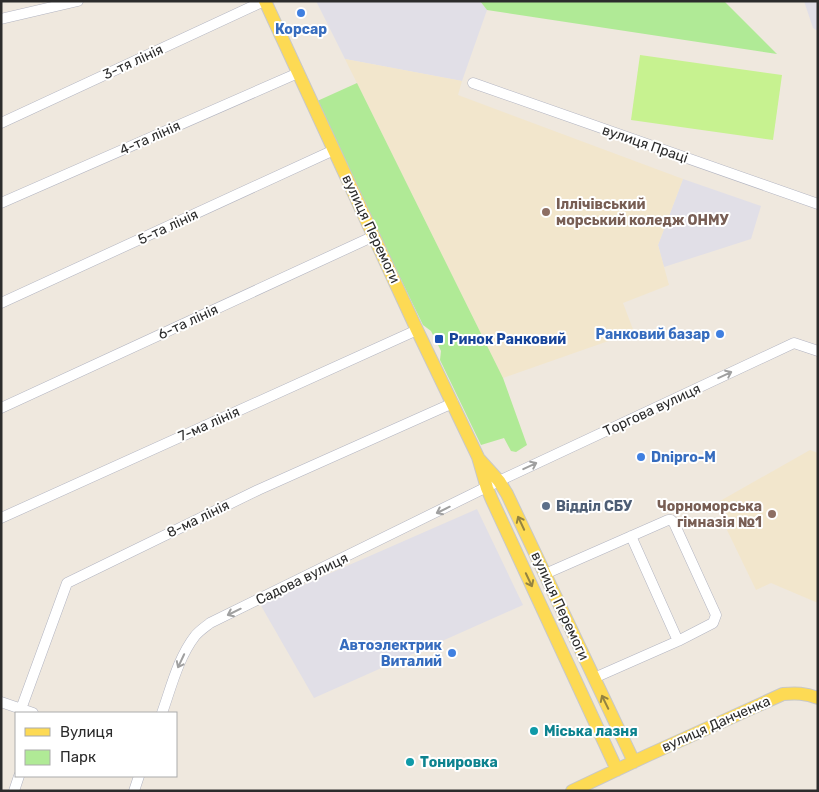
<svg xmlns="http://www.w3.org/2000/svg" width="819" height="792" viewBox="0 0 819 792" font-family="Rubik,sans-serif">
  <rect width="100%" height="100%" fill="#efe8de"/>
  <!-- industrial -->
  <path fill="#e1dfe7" d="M316,1H480L487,10L462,81L345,59Z
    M804,1H818V31L813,28Z
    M683,179L761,206L751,239L664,267L658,245Z
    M477,509L523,605L314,698L260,604Z"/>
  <!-- education -->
  <path fill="#f2e6cc" d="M345,59L462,81L458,95L683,179L658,245L669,285L623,303L634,332L503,378Z
    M810,450L818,453V603L771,583L756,590L727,530L733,527L720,501Z"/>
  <!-- green -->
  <path fill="#b0ea96" d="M480,1H724L777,54L487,10Z
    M357,83L503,378L527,445L516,452L511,451L504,438L481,445L440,360L441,351L431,331L423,325L315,102Z"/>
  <!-- pitch -->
  <path fill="#c7f290" d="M640,55L782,75L773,140L631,120Z"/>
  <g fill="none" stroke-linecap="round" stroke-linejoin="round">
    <!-- minor casing -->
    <g stroke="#b2b4c1" stroke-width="11">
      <path id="minor" d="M1,19L78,1
        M473,83L818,204
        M1,123L264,1
        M1,203L298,73
        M1,303L334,150
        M1,408L374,236
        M1,518L417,330
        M631,536L678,641
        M545,574L668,520H671L674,523L716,615L713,623L678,641L594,678
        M1,702L33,713
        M21,709L67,583L258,490L453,403
        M162,713C171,688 178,658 195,636C199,631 205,627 210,623L499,481L794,343L818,351
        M14,791L19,776
        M134,791L139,776"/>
    </g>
    <!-- major casing -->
    <g stroke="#c8c8c8" stroke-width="14">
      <path id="major" d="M265,1L417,330L478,457L487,488L492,500L617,770
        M480,460L499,481L507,494L634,762
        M572,791L646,756L783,694C796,693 805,693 818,698"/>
    </g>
    <!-- minor -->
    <use href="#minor" stroke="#fff" stroke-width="10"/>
    <!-- major -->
    <use href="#major" stroke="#fdda54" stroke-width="12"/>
  </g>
  <!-- one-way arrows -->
  <defs><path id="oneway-shaft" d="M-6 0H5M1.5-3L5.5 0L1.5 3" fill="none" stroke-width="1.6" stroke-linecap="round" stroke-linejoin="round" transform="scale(1.25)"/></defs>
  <g stroke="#a0a0a0">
    <use href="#oneway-shaft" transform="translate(725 375) rotate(-25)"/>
    <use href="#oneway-shaft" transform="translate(530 466) rotate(-25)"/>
    <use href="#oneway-shaft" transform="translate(443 510) rotate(154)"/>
    <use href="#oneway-shaft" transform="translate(234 612) rotate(154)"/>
    <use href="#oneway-shaft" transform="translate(181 661) rotate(115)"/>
  </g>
  <g stroke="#948340">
    <use href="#oneway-shaft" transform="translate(521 523) rotate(-115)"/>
    <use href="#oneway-shaft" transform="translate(529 580) rotate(65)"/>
    <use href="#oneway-shaft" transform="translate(605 702) rotate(-116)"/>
  </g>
  <!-- markers -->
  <g fill="#3f7fe0" stroke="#fff" stroke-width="2">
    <circle cx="301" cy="13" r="5"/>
    <circle cx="720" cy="334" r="5"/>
    <circle cx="641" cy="457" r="5"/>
    <circle cx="452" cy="653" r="5"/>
  </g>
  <g fill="#8d6e63" stroke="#fff" stroke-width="2">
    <circle cx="546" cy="212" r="5"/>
    <circle cx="772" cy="514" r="5"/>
  </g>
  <rect fill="#1a4fb4" stroke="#fff" stroke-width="2" x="434" y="334" width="10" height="10" rx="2.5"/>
  <circle fill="#5c6f8a" stroke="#fff" stroke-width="2" cx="546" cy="506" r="5"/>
  <g fill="#0f9aa8" stroke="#fff" stroke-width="2">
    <circle cx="534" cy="731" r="5"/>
    <circle cx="410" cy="762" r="5"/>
  </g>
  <g text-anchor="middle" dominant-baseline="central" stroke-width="4" stroke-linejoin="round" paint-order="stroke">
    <!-- shop labels -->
    <g font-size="14" font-weight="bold" fill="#366cbe" stroke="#fff" text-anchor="end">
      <text x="301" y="29" text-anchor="middle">Корсар</text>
      <text x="710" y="334">Ранковий базар</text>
      <text x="651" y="457" text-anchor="start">Dnipro-M</text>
      <text x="442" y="645">Автоэлектрик<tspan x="442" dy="16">Виталий</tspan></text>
    </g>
    <!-- street labels -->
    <g font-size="14" fill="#2c2c2c" stroke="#fff">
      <text transform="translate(133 62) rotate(-25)">3-тя лінія</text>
      <text transform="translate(150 138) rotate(-24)">4-та лінія</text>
      <text transform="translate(645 144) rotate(19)">вулиця Праці</text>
      <text transform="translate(168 227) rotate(-25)">5-та лінія</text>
      <text transform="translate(371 229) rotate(65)">вулиця Перемоги</text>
      <text transform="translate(188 322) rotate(-25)">6-та лінія</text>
      <text transform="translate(652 410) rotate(-25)">Торгова вулиця</text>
      <text transform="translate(209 424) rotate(-24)">7-ма лінія</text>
      <text transform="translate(198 519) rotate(-26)">8-ма лінія</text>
      <text transform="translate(302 579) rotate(-26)">Садова вулиця</text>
      <text transform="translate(560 606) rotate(65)">вулиця Перемоги</text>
      <text transform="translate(716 724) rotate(-24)">вулиця Данченка</text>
    </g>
    <!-- education labels -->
    <g font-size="14" font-weight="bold" fill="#785e54" stroke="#fff" text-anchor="start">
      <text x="556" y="204">Іллічівський<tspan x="556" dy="16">морський коледж ОНМУ</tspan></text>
      <text x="762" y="506" text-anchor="end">Чорноморська<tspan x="762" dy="16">гімназія №1</tspan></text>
    </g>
    <!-- transit labels -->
    <g font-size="14" font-weight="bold" fill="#164399" stroke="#fff" text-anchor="start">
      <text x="449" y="339">Ринок Ранковий</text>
    </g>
    <!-- service labels -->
    <g font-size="14" font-weight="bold" fill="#4e5e75" stroke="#fff" text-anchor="start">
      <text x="556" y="506">Відділ СБУ</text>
    </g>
    <!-- culture labels -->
    <g font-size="14" font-weight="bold" fill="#0d838f" stroke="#fff" text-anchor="start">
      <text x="544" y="731">Міська лазня</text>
      <text x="420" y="762">Тонировка</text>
    </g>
  </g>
  <!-- border -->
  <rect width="819" height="792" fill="none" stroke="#2c2c2c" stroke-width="5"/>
  <!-- legend -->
  <rect x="15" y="712" width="162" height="65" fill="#ffffff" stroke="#ababab"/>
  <rect x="25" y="728" width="25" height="8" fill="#fdda54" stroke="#ababab"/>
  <text x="60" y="737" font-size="15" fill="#2c2c2c">Вулиця</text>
  <rect x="25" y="750" width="25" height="15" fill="#b0ea96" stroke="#ababab"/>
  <text x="60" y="762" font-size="15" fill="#2c2c2c">Парк</text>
</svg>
